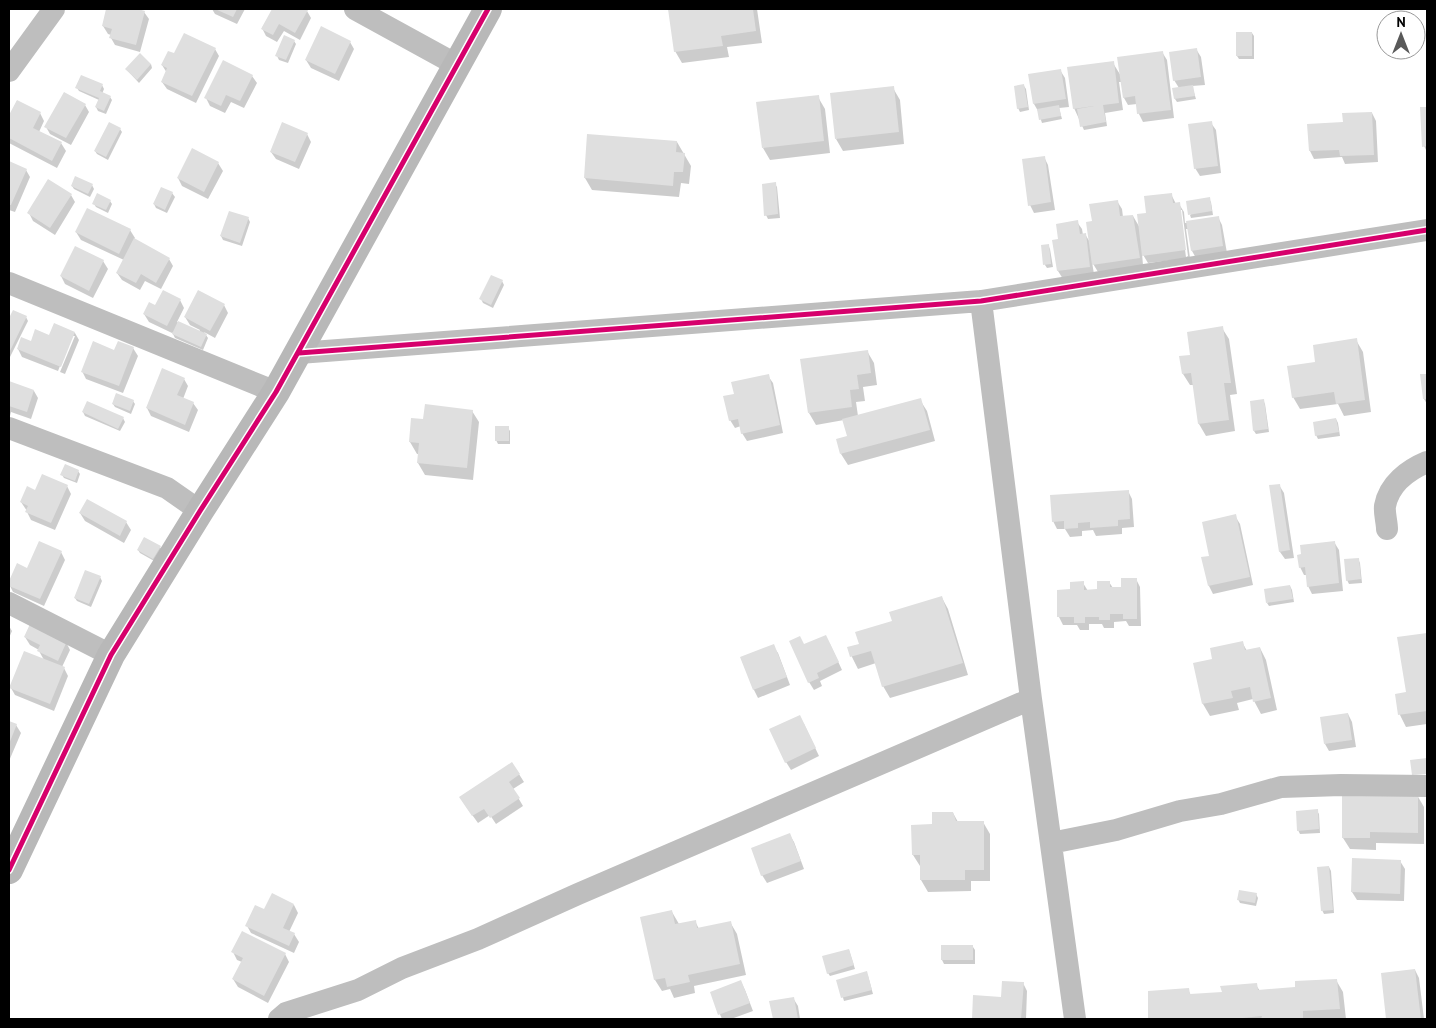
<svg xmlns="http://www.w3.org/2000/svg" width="1436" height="1028" viewBox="0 0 1436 1028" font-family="'PT Sans',sans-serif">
  <rect width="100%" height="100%" fill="#fff"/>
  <!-- shadow -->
  <path fill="#0003" fill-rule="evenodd" d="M107,9H133L144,12L149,19L140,52L115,45L111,38V35L108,34L103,26Z
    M212,9H245L237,24L215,14Z
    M273,9H304L307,11L311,18L300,40L284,31L277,42L266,36L262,28Z
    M669,9H757L762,43L727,47L729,57L682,63L675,51Z
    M1252,33L1254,36V59H1239L1237,56Z
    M294,41L296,44L288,63L279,60L277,56Z
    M350,42L354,49L339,81L311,68L306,60Z
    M215,49L219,56L196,103L167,89L162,82L167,73L162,65L174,55Z
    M1196,49L1201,57L1205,85L1192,86L1196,99L1177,102L1175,99L1179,88L1174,80Z
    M1162,52L1167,60L1174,118L1143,122L1139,114L1137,104L1128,105L1124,98L1122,82H1119L1123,110L1105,113L1107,126L1084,130L1074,108L1113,63L1121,76Z
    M151,64L152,68L139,83L126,69Z
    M1060,70L1065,78L1069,107L1059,108L1062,119L1042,123L1038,111L1034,104L1030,75Z
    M252,76L257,83L244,108L231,102L225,113L210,106L206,98Z
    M102,85L104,89L102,94L110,97L112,100L106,114L98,111L96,107L99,100L79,91L77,88Z
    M1024,86L1026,89L1029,110L1020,112L1018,108Z
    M893,88L900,100L904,144L843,151L836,139Z
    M818,97L825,109L830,153L770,160L763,148Z
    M17,101L40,113L44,121L39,132L61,143L66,151L57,168L9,143V117Z
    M85,105L89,112L71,145L50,134L46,127Z
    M1421,108H1427V149L1426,150L1424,146Z
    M1372,113L1376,121L1378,162L1345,164L1342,157L1314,159L1310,151L1309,125L1344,123Z
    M1211,123L1216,130L1221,173L1200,176L1195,168Z
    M120,129L122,132L108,160L97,154L95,151Z
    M307,134L311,142L299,169L276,159L271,152Z
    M588,135L677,142L691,166L689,184L681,183L679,197L592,190L585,178Z
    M1044,157L1048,165L1055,210L1034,213L1030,205Z
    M9,162L26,170L30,177L15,212L9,210Z
    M218,163L223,171L208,199L182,186L178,178Z
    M775,184L777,187L780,218L768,219L766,215Z
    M92,185L94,189L90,197L74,189L72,186Z
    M162,188L172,193L175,197L167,213L156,208L154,204Z
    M1171,194L1176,204H1179L1184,212L1185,223L1218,217L1222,225L1227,253L1196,258L1192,251L1188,229H1186L1190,258L1148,263L1142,253L1143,265L1098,272L1092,262L1094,274L1063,279L1058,271L1054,241L1059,240L1077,222L1082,229L1083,235L1085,234L1091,244L1093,222L1117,201L1122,209L1123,217L1133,216L1140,228L1148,214ZM1180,210H1182L1188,256L1186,257Z
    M71,195L75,202L55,235L33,221L29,213Z
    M1209,199L1211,202L1213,215L1191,218L1190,215Z
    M110,201L112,204L108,213L96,207L94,204Z
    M248,218L250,222L242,246L223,240L221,236Z
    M130,230L135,238L134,240L169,259L173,266L161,289L145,281L140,290L122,280L117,273L124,260L81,240L76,232Z
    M1048,245L1050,249L1053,267L1047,268L1045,265Z
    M103,261L108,269L93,298L65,284L61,276Z
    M502,281L504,285L493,308L483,303L481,299Z
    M180,300L184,308L177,322L199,332L200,330L190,325L185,317L224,305L228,313L215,338L204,332L208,338L203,350L175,338L172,332V333L149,322L144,314L156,307Z
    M13,312L26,317L28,321L9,359V321Z
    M1222,328L1229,339L1237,394L1230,395L1235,431L1206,436L1199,424L1194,385H1190L1183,374L1192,356Z
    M75,333L79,340L65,374L60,372L75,336H72L58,371L22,357L18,349L50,336Z
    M1356,340L1363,352L1371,412L1344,416L1338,404L1300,409L1293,397L1317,363Z
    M133,348L138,356L123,393L86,379L82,371L115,352Z
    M867,351L874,363L877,385L863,387L865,401L856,402L858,416L920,400L927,411L935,441L848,465L841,454L849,437L844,420L816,425L809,413Z
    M1427,375V404L1424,399L1422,376Z
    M768,376L773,383L783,433L747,441L742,433L741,426L735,428L730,420L735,395Z
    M184,379L188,386L183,399L193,403L198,410L189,432L151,416L147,408Z
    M9,382L34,391L38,398L31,419L11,412L9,420Z
    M1263,400L1265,404L1269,432L1256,434L1254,431Z
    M133,401L135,404L131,414L115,407L113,404Z
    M472,411L479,422L473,480L425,475L418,463L419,454H417L410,442L424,420Z
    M83,412L123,418L125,422L120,431L85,416Z
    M1336,419L1338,423L1340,436L1318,439L1316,435Z
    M508,428L510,431V444H498L496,440Z
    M78,471L80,474L77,483L64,478L62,475Z
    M1279,485L1284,493L1294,558L1285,559L1280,552Z
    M67,486L71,494L55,530L31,520L27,512V511L21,502L36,492Z
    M1128,491L1132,499L1134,527L1122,528V534L1096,536L1093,530L1082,531V536L1070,537L1065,529H1057L1053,521Z
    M80,513L126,522L131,530L124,543L85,521Z
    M1235,516L1240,524L1253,585L1213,594L1209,586L1203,558L1211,557Z
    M1334,542L1339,550L1343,591L1312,594L1308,586L1307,575H1304L1300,567L1302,554Z
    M160,547L162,550L156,562L140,553L138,550Z
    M61,552L65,560L44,606L13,592L9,584L17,565L28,569Z
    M1358,559L1360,563L1362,583L1349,584L1347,580Z
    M100,577L102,581L91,607L77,601L75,598Z
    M1136,579L1140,587L1141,626H1129L1126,621L1114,622V628H1104L1102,624H1089V630H1080L1077,625H1063L1059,617L1058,591L1071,590L1083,583L1088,591L1098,590L1109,582L1113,588H1122Z
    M1290,586L1292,590L1294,602L1269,606L1267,603Z
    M942,598L948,609L968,675L890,698L883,686L876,663L858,669L852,657L849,648L860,645L893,622Z
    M9,626L12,631L9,638Z
    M1427,634V724L1406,727L1400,715L1396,695L1407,693L1399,638Z
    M25,637L66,642L70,650L62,667L64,668L68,676L54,711L15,695L11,688L44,660L39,651V650L30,645Z
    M1242,642L1247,651L1260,648L1266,660L1277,710L1261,714L1253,699L1237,703L1239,710L1210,716L1203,704L1195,664L1214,660Z
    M830,644L842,670L820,681L822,686L814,690L809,682L804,646Z
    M773,646L778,653L790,685L758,698L754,690L741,658Z
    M1348,714L1352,722L1356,747L1329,751L1325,744Z
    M9,722L16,725L21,733L9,761Z
    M804,724L819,756L791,770L786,762Z
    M512,763L524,782L513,789L523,806L496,824L490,815L478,823L465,805Z
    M1417,795L1424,807V844L1376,843V850L1350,849L1343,838Z
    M1317,811L1319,814L1320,833L1300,834L1298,830Z
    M953,813L958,822H983L990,834V881H971V891L928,892L921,880V866H920L913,855Z
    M789,834L794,842L804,869L767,883L762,875Z
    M1400,861L1405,869L1404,901L1357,900L1352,892Z
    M1329,867L1331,871L1334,913L1324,914L1322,910Z
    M1256,894L1258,898L1256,906L1240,903L1238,899Z
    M294,905L298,913L289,932L294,934L299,942L294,953L251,933L247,926L265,911Z
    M672,912L679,924L695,921L699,929L730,922L737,934L746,975L694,986L695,993L674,998L670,989L662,991L655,980Z
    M942,947H973L975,950V964H944L942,960Z
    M849,950L855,969L830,976L828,973Z
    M233,952L285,954L289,962L268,1003L238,987L233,979L242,962L237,960Z
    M1415,970L1419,978L1424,1019H1387L1382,974Z
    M868,976L873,994L844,1001L838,981Z
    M1336,980L1343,992L1346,1019H1150L1149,993L1188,990L1191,995L1224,993L1256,985L1260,991L1296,989Z
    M741,982L745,990L753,1011L731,1019H722L711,993Z
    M1023,983L1027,991L1026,1019H973L975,996L1002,998Z
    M793,998L798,1006L800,1019H774L771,1002Z"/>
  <!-- building -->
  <path fill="#dfdfdf" d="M106,9H138L145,11L136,45L109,38L112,29L102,26Z
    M215,9H237L233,17Z
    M272,9H306L308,10L295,33L279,24L273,35L261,29Z
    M668,9H753L756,31L721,36L723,46L674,52Z
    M321,26L351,41L335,74L305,60Z
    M1236,32H1252V56H1236Z
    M184,33L216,48L192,96L161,82L167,68L161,65L168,51L174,53Z
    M284,35L295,40L286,60L275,56Z
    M1197,48L1201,77L1173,81L1169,52Z
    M1163,51L1171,110L1137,114L1135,96L1123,98L1117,57Z
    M140,53L151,64L137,80L125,69Z
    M223,60L253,75L240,101L226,95L221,106L204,98Z
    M1114,61L1119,103L1103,105L1106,122L1080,127L1077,109L1094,106L1073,109L1067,67Z
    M1061,69L1066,99L1033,104L1028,74Z
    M81,75L103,84L100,91L111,96L104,111L95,107L99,98L75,88Z
    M1024,84L1028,107L1017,109L1014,86Z
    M1193,85L1195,96L1174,99L1172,88Z
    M894,86L899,132L835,139L830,93Z
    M64,92L86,104L66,138L44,127Z
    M819,95L824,141L762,148L756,102Z
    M17,100L41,112L33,128L62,142L52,161L9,138V115Z
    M1059,105L1061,116L1039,120L1037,109Z
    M1420,107H1427V146L1422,147Z
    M1372,112L1374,155L1340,156L1339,150L1309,151L1307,124L1343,122L1342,113Z
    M1212,121L1218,166L1194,169L1188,124Z
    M109,122L121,128L106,157L94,151Z
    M282,122L308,133L295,162L270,152Z
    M587,134L677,141L676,152L685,153L683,172H674L673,186L584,178Z
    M192,148L219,162L204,192L177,178Z
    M1045,156L1051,202L1028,206L1022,159Z
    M9,161L27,169L11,205H9Z
    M75,176L93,184L88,194L71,186Z
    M48,179L72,194L50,228L27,213Z
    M776,182L778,214L764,216L762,184Z
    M161,187L173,192L165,210L153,204Z
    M97,193L111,200L106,210L92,204Z
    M1172,193L1173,203L1180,202L1186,250L1142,256L1137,214L1146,213L1144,196Z
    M1210,197L1212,211L1188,215L1186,201Z
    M1118,200L1120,216L1133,215L1140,258L1092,265L1086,222L1092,221L1089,204Z
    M87,208L131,229L119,254L75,232Z
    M229,211L249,217L240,243L220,236Z
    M1219,216L1223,246L1191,251L1186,221Z
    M1078,220L1080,234L1086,233L1090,267L1057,271L1052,240L1058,239L1056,224Z
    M134,238L170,258L156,283L141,274L136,283L116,273Z
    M1049,244L1051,264L1043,265L1041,245Z
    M75,246L104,260L89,291L60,276Z
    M491,275L503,280L491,305L479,299Z
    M163,290L181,299L167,326L143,314L149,302L155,305Z
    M198,290L225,304L210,331L184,317Z
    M13,310L27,316L9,353V318Z
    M178,321L207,334L201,347L172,334Z
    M54,323L75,332L61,367L17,349L21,337L31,341L35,329L49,335Z
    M1223,326L1231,383H1224L1229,420L1198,424L1191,373L1182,374L1179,356L1190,355L1187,332Z
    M1357,338L1365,400L1336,404L1334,392L1292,398L1287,366L1315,362L1313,345Z
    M93,341L114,350L118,341L134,347L119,386L81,372Z
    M868,350L871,373L857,375L859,389L850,390L852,407L808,413L800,359Z
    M162,368L185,378L177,395L194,402L185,425L146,408Z
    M769,374L780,425L741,434L738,419L729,421L723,396L734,394L731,382Z
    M1420,374H1427V399H1423Z
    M9,381L34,390L27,412L9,406Z
    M116,393L134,400L130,411L112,404Z
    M921,398L930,430L840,454L836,439L847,436L842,419Z
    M1264,399L1268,429L1253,431L1250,401Z
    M87,401L124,417L118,429L82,412Z
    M425,404L473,410L467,468L417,463L419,443L409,442L411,418L423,419Z
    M1336,418L1339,432L1315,436L1313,422Z
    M495,426H509V441H495Z
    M65,464L79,470L75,481L60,475Z
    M42,474L68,485L51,523L25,512L28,506L20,502L27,486L35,490Z
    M1280,484L1290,550L1279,552L1269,485Z
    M1129,490L1130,519L1118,520V526L1090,528V522L1078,523V528L1064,529V521L1052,522L1050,495Z
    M87,499L127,521L120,536L79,513Z
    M1236,514L1250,577L1208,586L1201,557L1209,556L1202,522Z
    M144,537L161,546L153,559L137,550Z
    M39,541L62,551L40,599L9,586V581L17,563L27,568Z
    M1335,541L1339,583L1307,587L1305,567L1299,568L1297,555L1301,554L1300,545Z
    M1359,558L1361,579L1346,581L1344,559Z
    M85,570L101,576L89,604L74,598Z
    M1121,578H1137V619H1123V614H1110V620H1099V617H1085V623H1074V617H1057V590L1070,589V582L1084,581V590L1097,589V581H1110V587H1121Z
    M1290,585L1293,599L1266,603L1264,589Z
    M942,596L963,663L882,687L871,651L850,657L847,647L859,644L855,632L892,621L889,612Z
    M30,624L67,641L58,661L37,651L40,645L24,637Z
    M1427,633V711L1398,715L1395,694L1406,692L1397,637Z
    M826,635L839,662L817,673L819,678L808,683L789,641L800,636L804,644Z
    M1243,641L1245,650L1260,647L1271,698L1253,702L1250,687L1231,691L1233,698L1202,704L1193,663L1212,659L1210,648Z
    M774,644L787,677L753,690L740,657Z
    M24,651L65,667L50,704L9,688Z
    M1348,713L1352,740L1324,744L1320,717Z
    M800,715L816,748L785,763L769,729Z
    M9,721L17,724L9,744Z
    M1427,758V774L1412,775L1410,760Z
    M512,762L520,774L509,782L520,798L490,818L484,809L472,816L459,797Z
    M1342,793L1418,794V833L1370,832V838H1342Z
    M1318,809L1319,829L1297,831L1296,811Z
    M932,812H953L956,821H984V870H965V880H920V855H912L911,825L932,824Z
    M790,833L801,861L761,876L751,848Z
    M1352,858L1401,860L1400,894L1351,892Z
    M1329,866L1333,910L1321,911L1317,867Z
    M1239,890L1257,893L1255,903L1237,900Z
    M272,893L294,904L283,928L295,933L289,946L245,926L255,905L264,909Z
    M672,910L675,924L696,920L697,928L731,921L740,964L688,975L690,982L667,987L665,978L654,980L640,917Z
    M242,931L286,953L264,996L232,979L243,958L231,952Z
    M941,945H973V960H941Z
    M849,949L854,965L827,974L822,956Z
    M1415,969L1421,1019H1386L1381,973Z
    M867,971L872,990L841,998L836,980Z
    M1337,979L1340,1009L1303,1011V1018L1261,1019L1262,1016L1233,1019H1148V991L1189,988L1190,994L1222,992L1220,986L1257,983L1258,990L1295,987V981Z
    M741,980L750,1003L718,1015L710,992Z
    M1002,981L1024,982L1021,1019H972L973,995L1001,997Z
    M794,997L798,1019H773L769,1001Z"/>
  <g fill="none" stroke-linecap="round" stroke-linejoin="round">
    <!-- street -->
    <path stroke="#bebebe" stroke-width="22" d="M355,9L457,65
      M9,71L54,9
      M9,283L276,392
      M981,301L1031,699L1075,1019
      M299,353L981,301L1427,230
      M9,428L167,488L200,511
      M1387,529C1387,522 1384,513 1385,506C1389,484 1408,470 1427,462
      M9,603L111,655
      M1051,843L1116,830L1180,811L1221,804L1281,787L1341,785L1427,786
      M279,1019L286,1013L358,990L402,968L478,939L578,894L1031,699"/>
    <!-- secondary -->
    <path stroke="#b8b8b8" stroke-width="28" d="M9,870L111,655L200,511L276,392L488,9"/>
    <!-- cycleway casing -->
    <g stroke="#fff" stroke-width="8">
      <path id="cycleway" d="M299,353L981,301L1427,230
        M9,870L111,655L200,511L276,392L488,9"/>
    </g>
    <!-- cycleway -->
    <use href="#cycleway" stroke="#d6006c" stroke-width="5"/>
  </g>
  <!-- border -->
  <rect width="1436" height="1028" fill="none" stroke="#000000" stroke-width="20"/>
  <!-- north arrow -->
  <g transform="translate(1401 35)"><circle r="24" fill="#ffffff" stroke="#999999"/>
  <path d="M0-4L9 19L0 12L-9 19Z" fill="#595959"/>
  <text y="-8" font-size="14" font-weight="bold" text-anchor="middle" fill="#000000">N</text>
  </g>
</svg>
